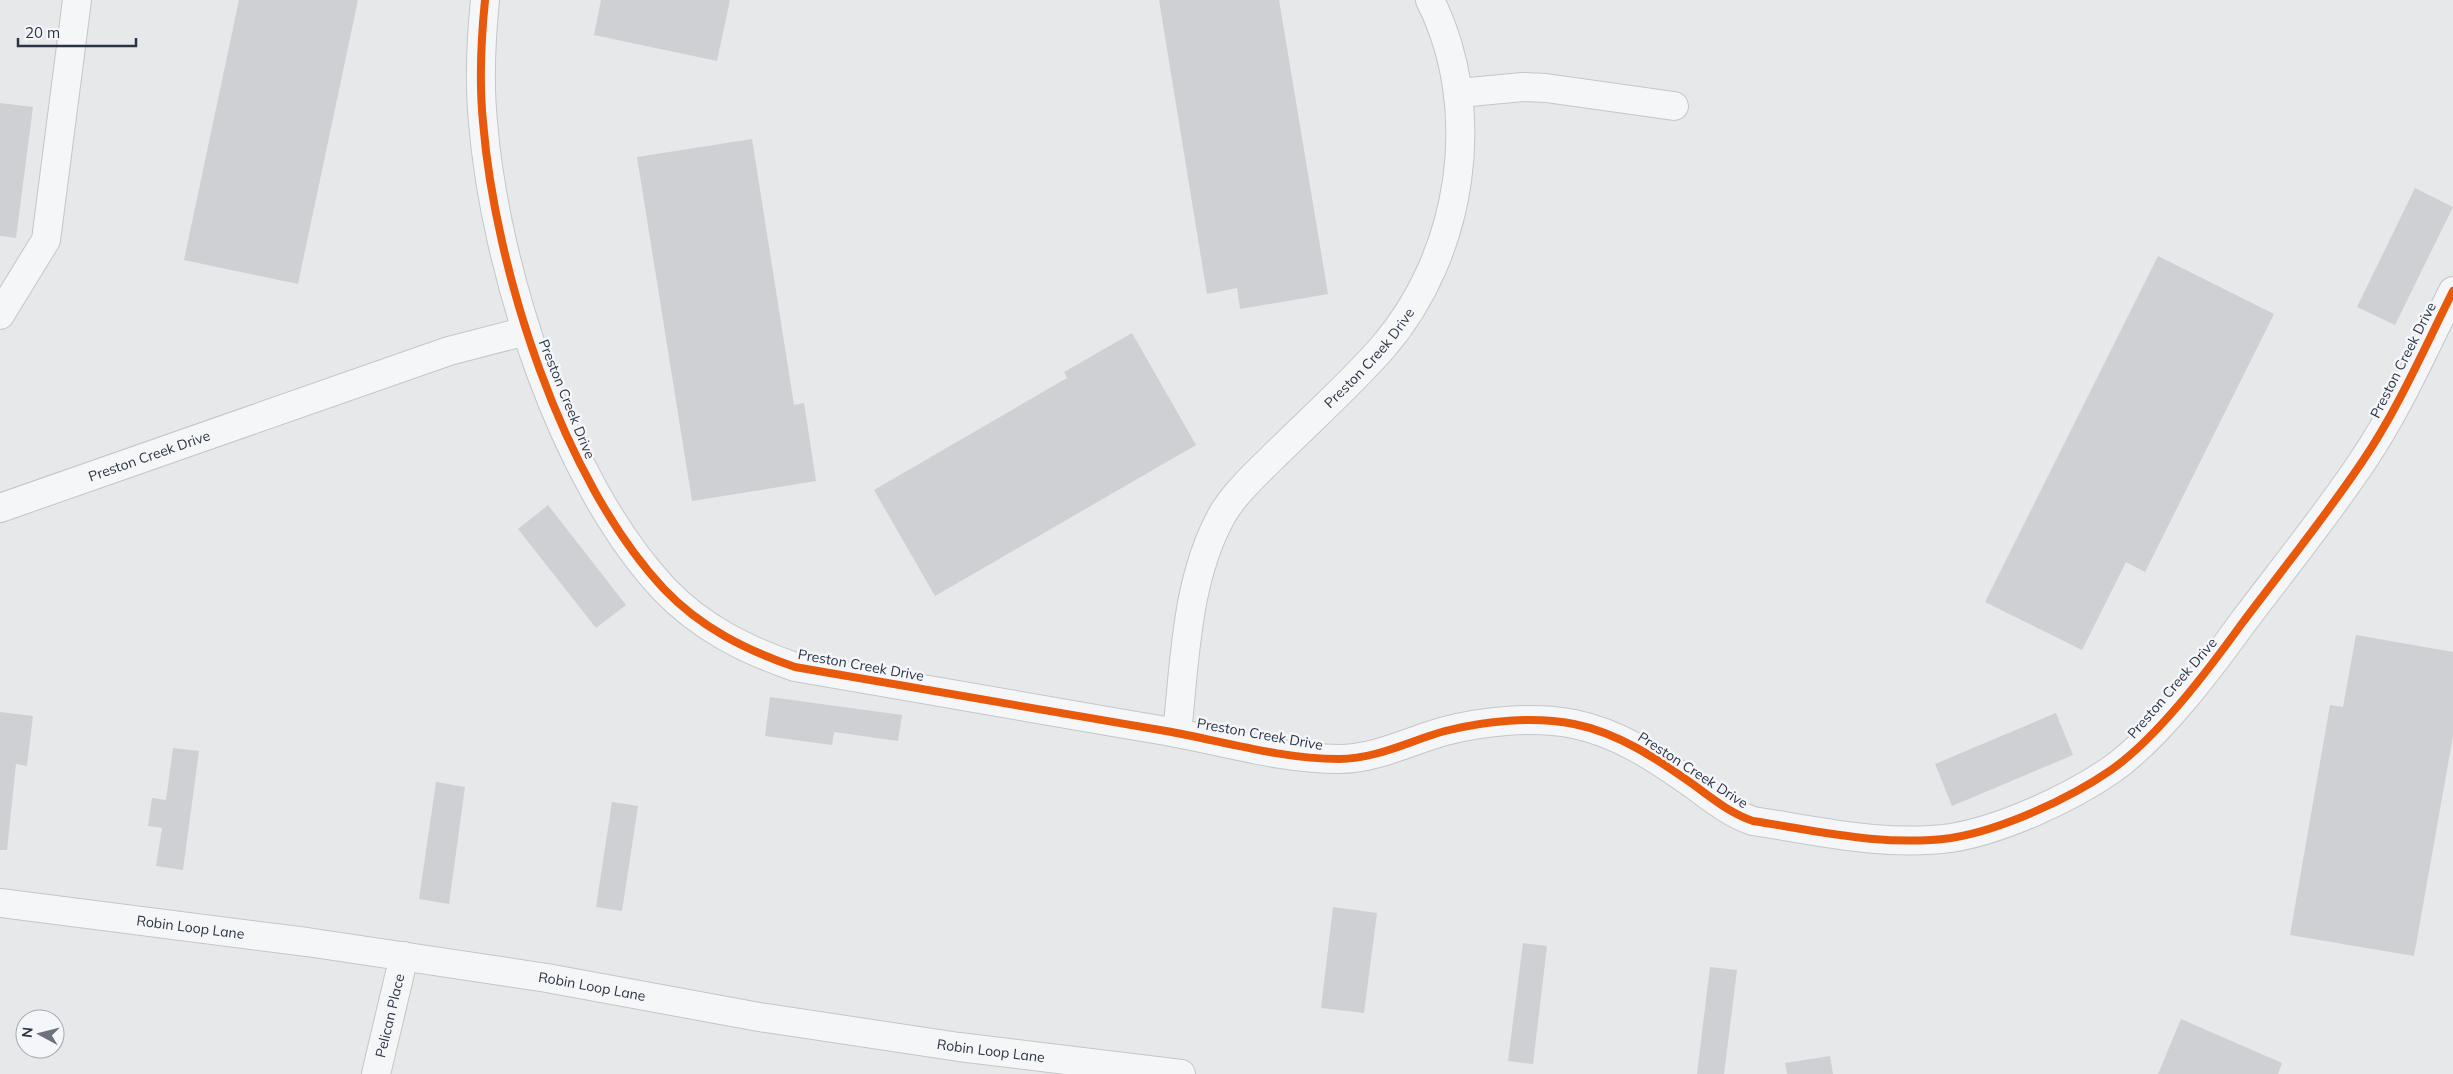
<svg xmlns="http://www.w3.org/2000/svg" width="2453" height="1074" viewBox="0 0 2453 1074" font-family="Mulish,sans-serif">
  <rect width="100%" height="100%" fill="#e6e8ea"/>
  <!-- building -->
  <path fill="#ced0d3" d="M239,0H358L298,284L184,260Z
    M601,0H730L717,61L594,35Z
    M1159,0H1279L1328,294L1240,309L1237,288L1207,294Z
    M0,103L33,107L16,238L0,236Z
    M752,139L794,405L804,403L816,481L692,501L637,157Z
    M2415,188L2453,207L2395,325L2357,307Z
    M2158,256L2274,314L2145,572L2126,562L2082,650L1985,602Z
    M1132,333L1196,445L935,596L874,490L1067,378L1064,372Z
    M548,505L626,605L596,628L518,529Z
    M2356,635L2453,652V736L2414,956L2290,935L2330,705L2343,707Z
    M770,697L902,715L898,741L834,732L832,745L765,736Z
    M0,712L33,716L27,766L16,764L7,850H0Z
    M2056,713L2073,755L1952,806L1935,764Z
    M173,748L199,751L183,870L156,866L162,828L148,826L152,798L166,800Z
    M436,782L465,787L449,904L419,899Z
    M612,802L638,806L622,911L596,907Z
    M1333,907L1377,913L1364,1013L1321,1008Z
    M1523,943L1547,946L1533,1064L1508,1061Z
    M1710,967L1737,970L1724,1074H1697Z
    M2181,1019L2282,1063L2278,1074H2158Z
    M1830,1056L1833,1074H1787L1785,1063Z"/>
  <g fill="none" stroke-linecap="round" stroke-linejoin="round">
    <!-- street casing -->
    <g stroke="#c4c6c8" stroke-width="30">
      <g id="street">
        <path d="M485,0C481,40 479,82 483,122C495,269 562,480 664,589C701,628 746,650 795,667C918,688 1042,710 1166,731C1222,741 1281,759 1339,759C1376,759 1409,741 1445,731C1484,721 1534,716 1574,724C1619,733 1657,759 1694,785C1713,799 1730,813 1753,821C1818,831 1885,847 1951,838C2001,830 2069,799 2111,770C2158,737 2209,669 2243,622C2283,569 2325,517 2362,462C2398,409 2424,349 2453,291"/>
        <path d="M1459,93L1523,87L1546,88L1674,106"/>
        <path d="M0,315L46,240L77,0"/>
        <path id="s1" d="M0,508L449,351L526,331"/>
        <path id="s2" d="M1177,733C1185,660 1186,580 1222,515C1234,494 1254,476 1271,459C1308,422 1349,386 1383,347C1463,254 1485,110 1430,0"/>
        <path id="s3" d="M0,903L307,942L547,978L759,1017L959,1047L1181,1074"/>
        <path id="s4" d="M376,1074L404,956"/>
      </g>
    </g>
    <!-- street -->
    <use href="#street" stroke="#f5f6f7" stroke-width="28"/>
    <!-- cycleway casing -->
    <g stroke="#f4f6f9" stroke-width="11">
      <path id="cycleway" d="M485,0C481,40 479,82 483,122C495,269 562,480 664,589C701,628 746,650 795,667C918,688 1042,710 1166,731C1222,741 1281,759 1339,759C1376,759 1409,741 1445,731C1484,721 1534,716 1574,724C1619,733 1657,759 1694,785C1713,799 1730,813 1753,821C1818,831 1885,847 1951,838C2001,830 2069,799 2111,770C2158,737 2209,669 2243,622C2283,569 2325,517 2362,462C2398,409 2424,349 2453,291"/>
    </g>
    <!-- cycleway -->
    <use href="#cycleway" stroke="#e8590c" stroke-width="8"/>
  </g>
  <g text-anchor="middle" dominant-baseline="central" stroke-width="5" stroke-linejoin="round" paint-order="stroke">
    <!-- street labels -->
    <g font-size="14" fill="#2b3445" stroke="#f4f6f9">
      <text stroke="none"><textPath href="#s2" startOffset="440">Preston Creek Drive</textPath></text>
      <text transform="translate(2403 360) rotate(-63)">Preston Creek Drive</text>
      <text transform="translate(567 399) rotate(68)">Preston Creek Drive</text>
      <text stroke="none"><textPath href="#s1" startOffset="158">Preston Creek Drive</textPath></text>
      <text transform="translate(861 665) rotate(10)">Preston Creek Drive</text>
      <text transform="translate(2172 688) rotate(-49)">Preston Creek Drive</text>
      <text transform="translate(1260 734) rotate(10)">Preston Creek Drive</text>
      <text transform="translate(1693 770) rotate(33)">Preston Creek Drive</text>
      <text stroke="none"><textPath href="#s3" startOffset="192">Robin Loop Lane</textPath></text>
      <text stroke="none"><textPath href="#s3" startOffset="598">Robin Loop Lane</textPath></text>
      <text stroke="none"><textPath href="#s4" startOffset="60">Pelican Place</textPath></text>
      <text stroke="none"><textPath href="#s3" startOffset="1002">Robin Loop Lane</textPath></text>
    </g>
  </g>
  <!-- north arrow -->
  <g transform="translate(40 1034) rotate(277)"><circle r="24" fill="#f4f6f9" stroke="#a4a8b1"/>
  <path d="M0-4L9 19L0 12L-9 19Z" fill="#6c737f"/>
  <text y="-8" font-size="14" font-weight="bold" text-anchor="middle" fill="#2b3445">N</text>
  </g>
  <!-- scale -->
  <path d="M18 38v8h118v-8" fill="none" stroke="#2b3445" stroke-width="2.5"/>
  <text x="25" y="38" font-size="15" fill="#2b3445" stroke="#f4f6f9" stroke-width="4" paint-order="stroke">20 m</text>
</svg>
